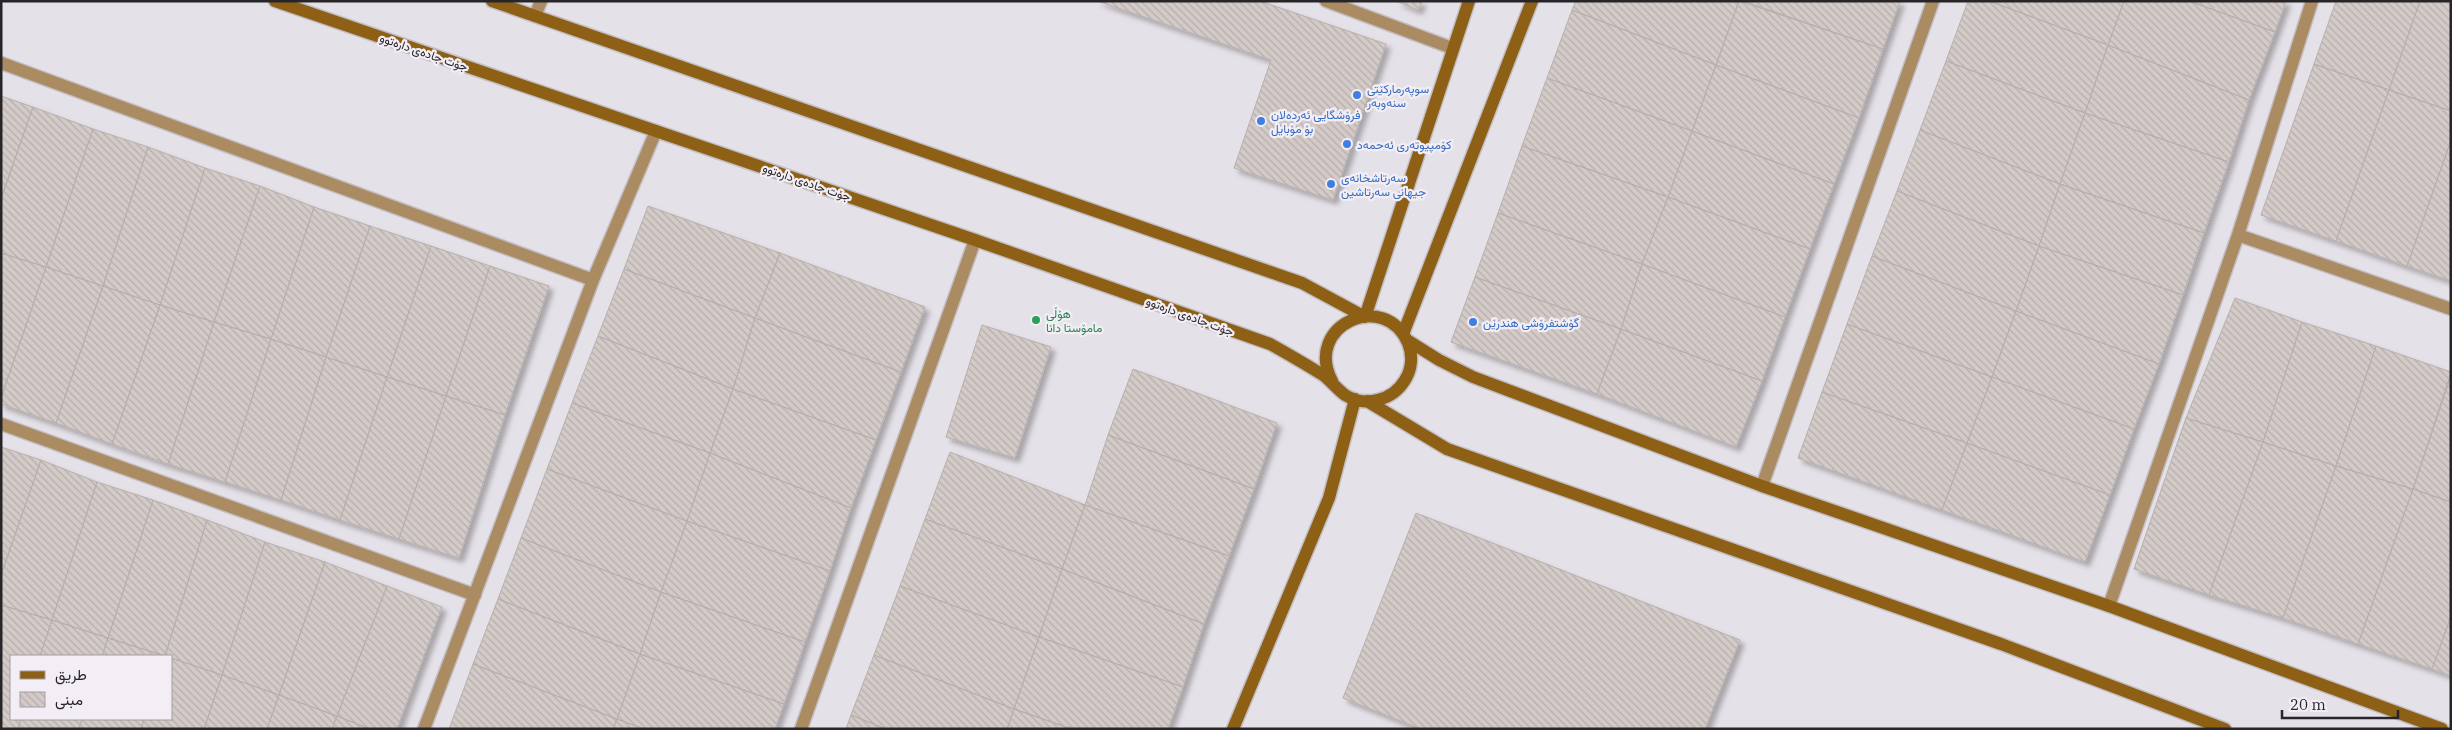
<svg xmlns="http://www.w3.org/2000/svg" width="2452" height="730" viewBox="0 0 2452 730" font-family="'IBM Plex Serif',Vazirmatn,serif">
  <defs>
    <pattern id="building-back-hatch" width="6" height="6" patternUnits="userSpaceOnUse" patternTransform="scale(1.25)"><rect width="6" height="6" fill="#d4cbc8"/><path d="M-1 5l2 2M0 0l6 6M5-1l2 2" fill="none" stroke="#b6aeac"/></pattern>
    <filter id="shadow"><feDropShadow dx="4.5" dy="4.5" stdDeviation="2.5" flood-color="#0004"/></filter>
  </defs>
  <rect width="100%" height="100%" fill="#e5e1e8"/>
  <!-- building -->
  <path fill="url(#building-back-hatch)" stroke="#b7afac" filter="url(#shadow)" d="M1097,1H1260L1386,44L1333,200L1234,168L1271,60Z
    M1396,1H1422L1418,10Z
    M1576,1H1739L1716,65L1572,10Z
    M1739,1L1883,49L1859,118L1716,65Z
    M1743,1H1900L1883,49Z
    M1968,1H1989L2108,45L2085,113L1946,61Z
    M1989,1H2124L2108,45Z
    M2124,1H2189L2275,32L2249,100L2108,45Z
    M2189,1H2286L2275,32Z
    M2336,1H2420L2389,90L2314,64Z
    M2420,1H2451V111L2389,90Z
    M1572,10L1716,65L1692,131L1547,78Z
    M2108,45L2249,100L2229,162L2085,113Z
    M1946,61L2085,113L2060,184L1920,130Z
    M2314,64L2389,90L2336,241L2261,215Z
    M1716,65L1859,118L1834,184L1692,131Z
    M1547,78L1692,131L1668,197L1522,146Z
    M2389,90L2451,111V140L2407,266L2336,241Z
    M1,96L33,107L1,199Z
    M33,107L93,129L46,267L1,253V199Z
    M2085,113L2229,162L2204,233L2060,184Z
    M93,129L148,147L103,286L46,267Z
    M1920,130L2060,184L2039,246L1897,191Z
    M1692,131L1834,184L1810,249L1668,197Z
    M2451,140V281L2407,266Z
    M1522,146L1668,197L1642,264L1498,213Z
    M148,147L205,168L160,305L103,286Z
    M205,168L260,186L214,322L160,305Z
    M2060,184L2204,233L2183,295L2039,246Z
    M260,186L314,207L271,339L214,322Z
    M1897,191L2039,246L2016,311L1872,256Z
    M1668,197L1810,249L1785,317L1642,264Z
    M648,206L780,253L755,318L624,269Z
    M314,207L370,226L326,357L271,339Z
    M1498,213L1642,264L1621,329L1475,277Z
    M370,226L431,246L387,377L326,357Z
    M431,246L490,266L446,396L387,377Z
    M2039,246L2183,295L2159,364L2016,311Z
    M1,253L46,267L1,398Z
    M780,253L925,307L901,372L755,318Z
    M1872,256L2016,311L1992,377L1847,324Z
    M1642,264L1785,317L1762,381L1621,329Z
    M490,266L549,286L505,415L446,396Z
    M46,267L103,286L56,423L1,404V398Z
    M624,269L755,318L733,389L598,336Z
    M1475,277L1621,329L1597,394L1451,342Z
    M103,286L160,305L112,444L56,423Z
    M2235,298L2302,322L2263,442L2186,418Z
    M160,305L214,322L168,464L112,444Z
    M2016,311L2159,364L2134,429L1992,377Z
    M755,318L901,372L876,440L733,389Z
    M214,322L271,339L225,482L168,464Z
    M2302,322L2376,346L2336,466L2263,442Z
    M1847,324L1992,377L1967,443L1822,392Z
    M982,325L1051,347L1015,458L946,437Z
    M1621,329L1762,381L1736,447L1597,394Z
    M598,336L733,389L710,453L572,403Z
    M271,339L326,357L281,500L225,482Z
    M2376,346L2451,372L2413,489L2336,466Z
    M326,357L387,377L340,520L281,500Z
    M1133,369L1277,423L1254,489L1108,435Z
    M2451,376V502L2413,489Z
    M387,377L446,396L399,539L340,520Z
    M1992,377L2134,429L2110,495L1967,443Z
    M733,389L876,440L851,508L710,453Z
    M1822,392L1967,443L1942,510L1798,458Z
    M446,396L505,415L459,558L399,539Z
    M572,403L710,453L687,521L547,469Z
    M2186,418L2263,442L2209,595L2134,569Z
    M1108,435L1254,489L1229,556L1085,505Z
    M2263,442L2336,466L2283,618L2209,595Z
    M1967,443L2110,495L2085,562L1942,510Z
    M1,447L41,460L1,575Z
    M950,452L1085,505L1062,569L925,519Z
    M710,453L851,508L830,571L687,521Z
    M41,460L97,482L52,620L1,605V575Z
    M2336,466L2413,489L2358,644L2283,618Z
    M547,469L687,521L661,592L521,538Z
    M97,482L153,500L108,638L52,620Z
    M2413,489L2451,502V616L2432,669L2358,644Z
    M153,500L207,520L165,656L108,638Z
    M1085,505L1229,556L1204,624L1062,569Z
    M1416,513L1740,640L1705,729H1421L1343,698Z
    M925,519L1062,569L1039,637L900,586Z
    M207,520L265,542L222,675L165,656Z
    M687,521L830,571L805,642L661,592Z
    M521,538L661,592L640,654L498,599Z
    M265,542L325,562L279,695L222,675Z
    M325,562L387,586L337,716L279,695Z
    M1062,569L1204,624L1183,687L1039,637Z
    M387,586L442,607L397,729H370L337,716Z
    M900,586L1039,637L1014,709L874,655Z
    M661,592L805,642L784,704L640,654Z
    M498,599L640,654L617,719L473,664Z
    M1,605L52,620L40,656H11V719H21L18,729H1Z
    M2451,616V676L2432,669Z
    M52,620L108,638L102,656H40Z
    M1039,637L1183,687L1168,729H1072L1014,709Z
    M108,638L165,656H102Z
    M640,654L784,704L775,729H644L617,719Z
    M874,655L1014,709L1007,729H886L851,715Z
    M171,658L222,675L204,729H141L144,719H171Z
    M473,664L617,719L613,729H449Z
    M222,675L279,695L267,729H204Z
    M279,695L337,716L332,729H267Z
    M1014,709L1072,729H1007Z
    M851,715L886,729H846Z
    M337,716L370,729H332Z
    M21,719H82L79,729H18Z
    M82,719H144L141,729H79Z
    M617,719L644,729H613Z"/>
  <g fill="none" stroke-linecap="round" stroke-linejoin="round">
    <!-- street casing -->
    <g stroke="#c3bfc5" stroke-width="15">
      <path id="street" d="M1326,1L1452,48
        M535,16L541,1
        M1,63L593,280
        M2238,235L2451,309
        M1,424L475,595
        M1762,486L1933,1
        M2109,606L2238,235L2312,1
        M424,729L593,280L656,131
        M801,729L975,240"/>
    </g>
    <!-- secondary casing -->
    <g stroke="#c3bfc5" stroke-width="15">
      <path id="secondary" d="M275,1L975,240L1270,344C1288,354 1305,364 1323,375C1331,381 1337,389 1345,395C1366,408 1393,400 1405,380C1412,369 1413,355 1408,343C1385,289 1303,325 1332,381
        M492,1L1302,283L1365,317L1469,1
        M1403,334L1532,1
        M1407,340L1439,360L1473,377L1762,486L2109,606L2442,729
        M1367,401L1447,449L2001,644L2225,729
        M1233,729L1329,498L1355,399"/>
    </g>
    <!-- street -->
    <use href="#street" stroke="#aa8b62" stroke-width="12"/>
    <!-- secondary -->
    <use href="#secondary" stroke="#8d6016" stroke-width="12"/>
  </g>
  <!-- markers -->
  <g fill="#3f7fe0" stroke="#f3eef5" stroke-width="2">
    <circle cx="1357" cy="95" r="5"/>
    <circle cx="1261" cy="121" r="5"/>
    <circle cx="1347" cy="144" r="5"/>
    <circle cx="1331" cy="184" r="5"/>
    <circle cx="1473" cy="322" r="5"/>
  </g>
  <circle fill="#2e9e5b" stroke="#f3eef5" stroke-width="2" cx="1036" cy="320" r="5"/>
  <g text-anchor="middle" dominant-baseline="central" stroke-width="4.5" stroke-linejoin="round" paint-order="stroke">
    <!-- street labels -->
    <g font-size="12" fill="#272528" stroke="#f3eef5">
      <text transform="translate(424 52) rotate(19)">جۆت جادەی دارەتوو</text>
      <text transform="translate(807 182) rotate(19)">جۆت جادەی دارەتوو</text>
      <text transform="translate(1190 316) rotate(20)">جۆت جادەی دارەتوو</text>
    </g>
    <!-- shop labels -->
    <g font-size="12" fill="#366cbe" stroke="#f3eef5" text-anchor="start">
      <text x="1367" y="88">سوپەرمارکێتی<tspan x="1367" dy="14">سنەوبەر</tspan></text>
      <text x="1271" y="114">فرۆشگایی ئەردەلان<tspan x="1271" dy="14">بۆ مۆبایل</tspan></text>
      <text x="1357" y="144">کۆمپیوتەری ئەحمەد</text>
      <text x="1341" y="177">سەرتاشخانەی<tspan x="1341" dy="14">جیهانی سەرتاشین</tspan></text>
      <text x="1483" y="322">گۆشتفرۆشی هندرێن</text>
    </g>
    <!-- leisure labels -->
    <g font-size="12" fill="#27864d" stroke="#f3eef5" text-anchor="start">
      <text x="1046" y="313">هۆڵی<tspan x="1046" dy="14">مامۆستا دانا</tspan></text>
    </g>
  </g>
  <!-- border -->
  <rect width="2452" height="730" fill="none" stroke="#272528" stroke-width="5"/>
  <!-- legend -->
  <rect x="10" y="655" width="162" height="65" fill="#f3eef5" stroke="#a19ea3"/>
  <rect x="20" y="671" width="25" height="8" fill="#8d6016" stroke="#a19ea3"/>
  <text x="55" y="680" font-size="15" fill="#272528">طريق</text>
  <rect x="20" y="692" width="25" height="15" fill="url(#building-back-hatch)" stroke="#a19ea3"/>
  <text x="55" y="705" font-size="15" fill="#272528">مبنى</text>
  <!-- scale -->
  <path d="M2282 710v8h116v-8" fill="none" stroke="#272528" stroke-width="2.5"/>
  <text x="2290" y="710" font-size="15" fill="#272528" stroke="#f3eef5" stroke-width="4" paint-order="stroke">20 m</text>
</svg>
